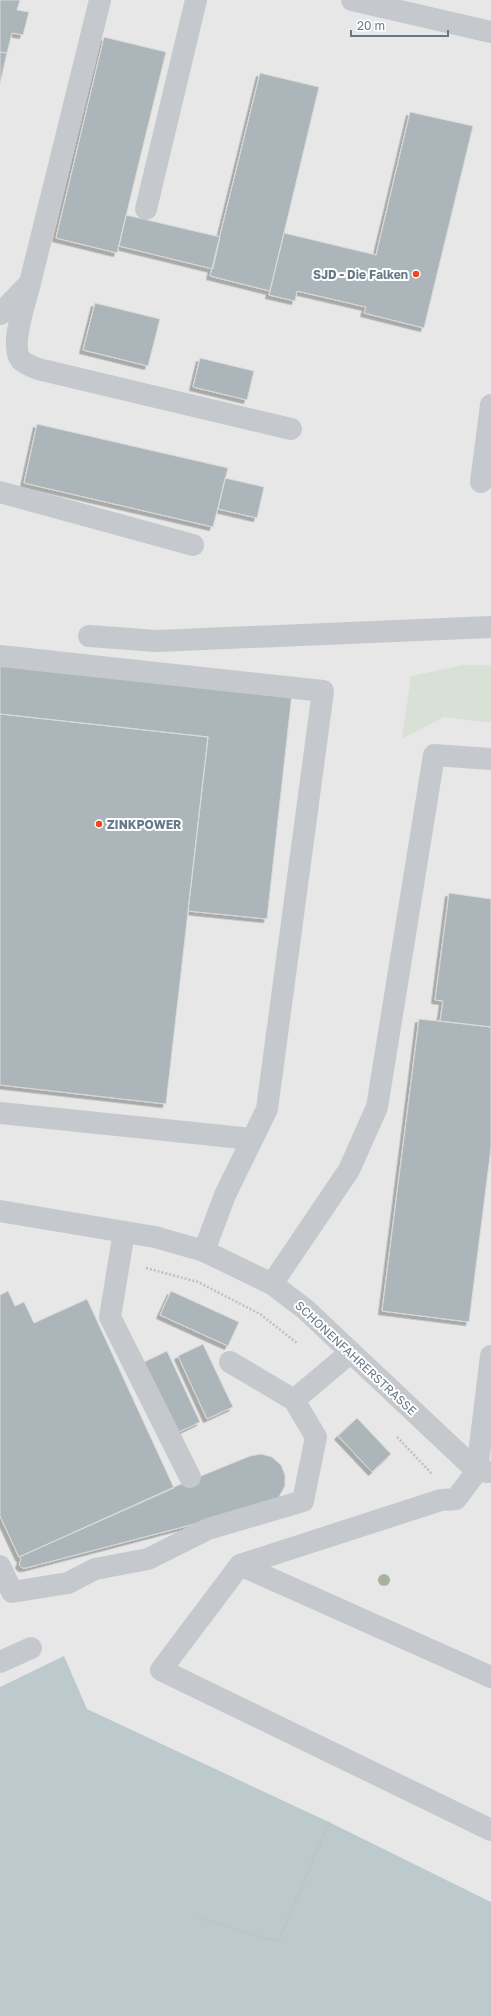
<svg xmlns="http://www.w3.org/2000/svg" width="491" height="2016" viewBox="0 0 491 2016" font-family="'Golos Text',sans-serif">
  <defs>
    <filter id="shadow"><feDropShadow dx="-3.5" dy="3.5" stdDeviation="0" flood-color="#0004"/></filter>
  </defs>
  <rect width="100%" height="100%" fill="#f8f8f5"/>
  <!-- built -->
  <path fill="#e6e7e6" d="M0,0H491V1902L329,1822L87,1709L64,1657L0,1687Z"/>
  <!-- green -->
  <path fill="#d9e0d6" d="M463,665H491V723L444,717L402,739L411,676Z"/>
  <!-- water -->
  <path fill="#bcc9cd" d="M64,1656L87,1709L329,1822L491,1902V2016H0V1687Z"/>
  <!-- building -->
  <path fill="#acb5ba" stroke="#dadad7" filter="url(#shadow)" d="M0,0H20L17,10L29,12L23,35L12,33L7,53L0,52Z
    M104,37L166,52L117,253L56,238Z
    M0,52L7,53L0,84Z
    M260,73L319,87L270,291L210,276Z
    M410,112L473,126L424,328L364,313L366,307L297,291L295,301L269,295L284,233L376,255Z
    M126,215L220,237L213,269L119,246Z
    M95,303L160,319L148,366L83,350Z
    M200,358L254,371L247,400L193,387Z
    M37,424L228,468L213,527L24,483Z
    M225,478L264,487L257,518L218,509Z
    M0,660L292,693L267,919L188,911L208,737L0,714Z
    M0,714L208,737L166,1104L0,1085Z
    M449,893L491,899V1027L440,1021L443,1001L435,1000Z
    M419,1019L491,1027V1148L469,1322L382,1311Z
    M8,1291L15,1306L24,1302L34,1323L87,1299L174,1488L19,1557L0,1516V1295Z
    M171,1291L239,1322L228,1346L160,1315Z
    M203,1344L233,1407L207,1419L178,1356Z
    M167,1351L200,1422L175,1434L142,1363Z
    M357,1418L391,1454L372,1472L338,1436Z
    M261,1454L272,1457L281,1465L285,1475V1486L279,1497L271,1504L26,1568H22L19,1565L21,1559L19,1557L174,1487L250,1456Z"/>
  <g fill="none" stroke-linecap="round" stroke-linejoin="round">
    <!-- path -->
    <path stroke="#bec1c3" stroke-width="2.5" stroke-dasharray="2 2" stroke-linecap="butt" d="M146,1268L198,1282L260,1314L297,1343
      M397,1437L432,1474
      M199,1918L278,1942L329,1822"/>
    <!-- minor -->
    <path stroke="#c5c9cd" stroke-width="22" d="M352,0L491,32
      M146,209L196,0
      M30,283C26,301 9,345 21,360C25,364 33,367 38,369L291,429
      M0,314L30,283L100,0
      M481,482L491,405
      M0,492L193,545
      M89,636L157,641L491,627
      M0,656L323,691L267,1109L225,1195L204,1251
      M0,1113L252,1139
      M0,1211L155,1237L204,1251L272,1284L305,1309L477,1471L489,1472
      M124,1232L110,1317L190,1477
      M272,1284L349,1170L377,1107L434,755L491,759
      M491,1356L477,1471L456,1499L441,1500L240,1565L161,1670L491,1830
      M230,1362L294,1400
      M240,1565L491,1677
      M0,1566L12,1592L68,1583L95,1569L148,1559L208,1529L303,1501L316,1437L294,1400L351,1352
      M0,1662L31,1648"/>
  </g>
  <!-- trees -->
  <circle fill="#a8b2a3" cx="384" cy="1580" r="6"/>
  <!-- markers -->
  <g fill="#ed4a1f" stroke="#fff" stroke-width="1.5">
    <circle cx="416" cy="274" r="4"/>
    <circle cx="99" cy="824" r="4"/>
  </g>
  <g text-anchor="middle" dominant-baseline="central" stroke-width="4" stroke-linejoin="round" paint-order="stroke">
    <!-- poi labels -->
    <g font-size="12" font-weight="bold" fill="#657988" stroke="#fff" text-anchor="end">
      <text x="408" y="274">SJD - Die Falken</text>
      <text x="107" y="824" text-anchor="start">ZINKPOWER</text>
    </g>
    <!-- street labels -->
    <g font-size="12" fill="#657988" stroke="#fff">
      <text transform="translate(356 1358) rotate(43)">SCHONENFAHRERSTRASSE</text>
    </g>
  </g>
  <!-- scale -->
  <path d="M351 30v6h97v-6" fill="none" stroke="#657988" stroke-width="2"/>
  <text x="357" y="30" font-size="12" fill="#657988" stroke="#ffffff" stroke-width="3" paint-order="stroke">20 m</text>
</svg>
